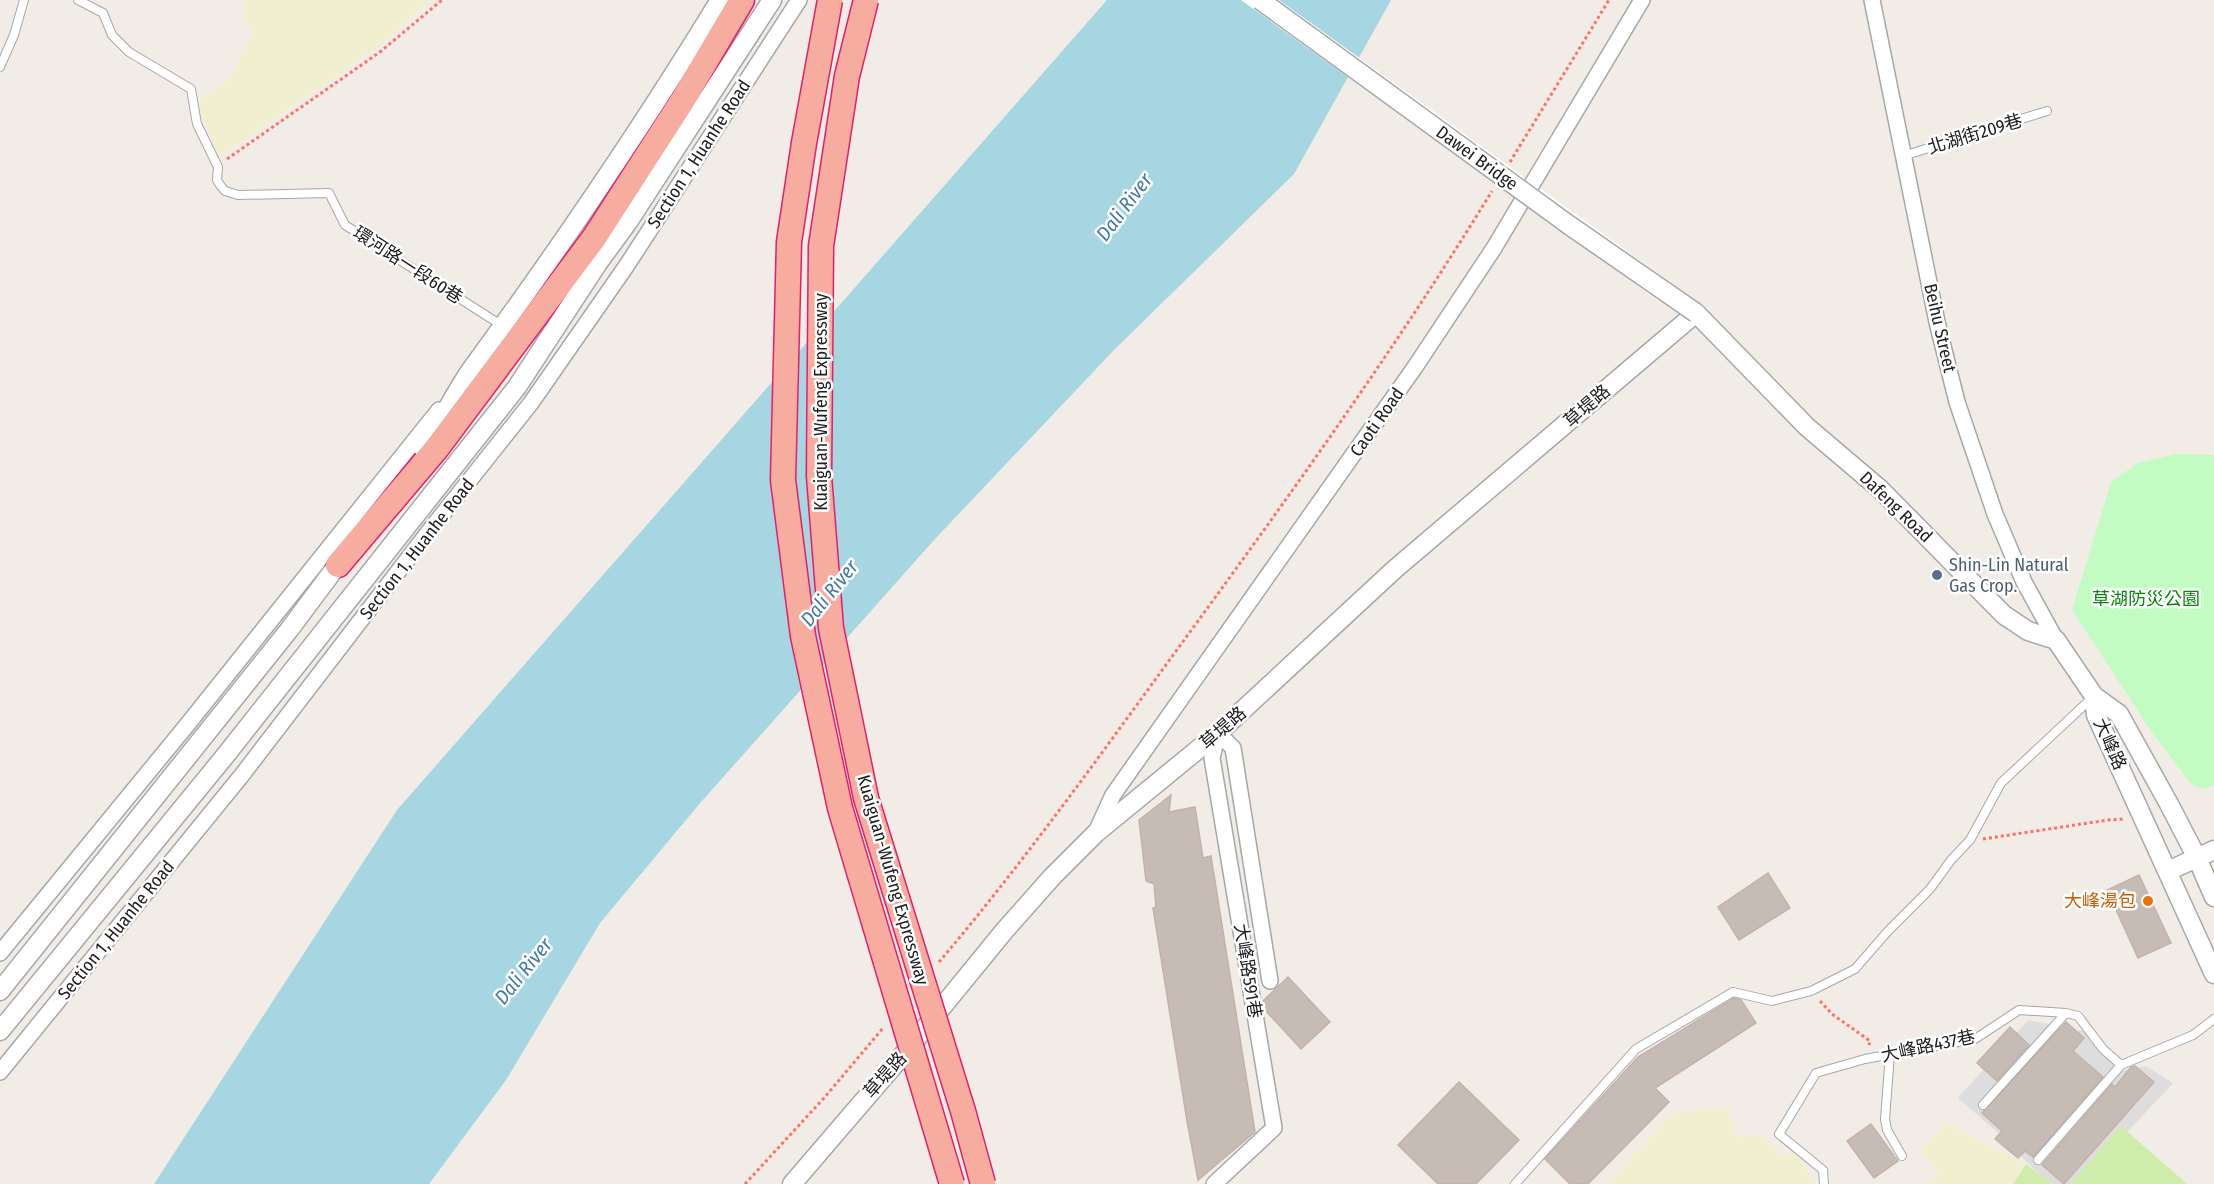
<svg xmlns="http://www.w3.org/2000/svg" width="2214" height="1184" viewBox="0 0 2214 1184" font-family="'Fira Sans Condensed','Noto Sans TC',sans-serif">
  <rect width="100%" height="100%" fill="#f1ede6"/>
  <!-- residential -->
  <path fill="#dedddd" d="M2028,1020L2084,1031L2121,1071L2146,1066L2173,1083L2079,1184H2049L1995,1130L1958,1098Z"/>
  <!-- farmland -->
  <path fill="#f0f0d1" d="M246,0H430L380,45L219,157L199,110L201,99L228,82L253,31L243,21Z
    M1729,1107L1735,1137L1763,1135L1782,1156L1796,1153L1813,1184H1607L1673,1113Z
    M1945,1122L2026,1164L2013,1184H1924L1941,1173L1920,1151Z"/>
  <!-- grass -->
  <path fill="#cfedaa" d="M2121,1126L2187,1184H2070Z
    M2026,1164L2053,1184H2013Z"/>
  <!-- park -->
  <path fill="#c2fcc3" d="M2177,454L2214,455V785L2204,789L2192,785L2153,734L2072,610L2111,482L2138,463Z"/>
  <!-- water -->
  <path fill="#a5d6e1" d="M1107,0H1391L1294,174L1114,350L934,540L701,802L600,923L506,1080L429,1184H154L397,810Z"/>
  <!-- pier -->
  <path fill="#fff" d="M1241,0H1279L1674,285L1660,302Z"/>
  <!-- building -->
  <path fill="#c6bcb5" stroke="#c4b2a8" stroke-width="1.5" d="M1171,795L1169,812L1195,807L1203,858L1211,856L1255,1132L1198,1180L1187,1121L1153,908L1156,907L1154,884L1146,881L1139,820Z
    M1768,873L1790,908L1739,940L1718,907Z
    M2139,875L2171,943L2138,958L2107,890Z
    M1288,977L1330,1022L1301,1049L1264,1009L1263,1001Z
    M1734,998L1741,1000L1756,1023L1655,1088L1669,1102L1588,1184H1570L1545,1159L1638,1057Z
    M2066,1022L2084,1038L2073,1051L2103,1077L2033,1157L2025,1151L2018,1158L1995,1139L2002,1131L1982,1113Z
    M2010,1027L2029,1045L1997,1081L1977,1063Z
    M2135,1066L2154,1082L2064,1184L2042,1165L2112,1084L2115,1087L2131,1067Z
    M1459,1082L1519,1140L1476,1184H1438L1398,1145Z
    M1871,1124L1898,1161L1874,1178L1847,1141Z"/>
  <g fill="none" stroke-linecap="round" stroke-linejoin="round">
    <!-- service casing -->
    <g stroke="#a7a7a7" stroke-width="10">
      <path id="service" d="M78,0L103,13L112,35L129,52L191,89L197,124L218,167L217,180L220,185L225,191L238,195L329,193L345,225L501,325
        M0,67L14,35L24,0
        M1903,156L2047,111
        M1890,1054L1885,1119L1887,1130L1902,1156
        M1983,1105L2066,1013
        M2038,1160L2121,1065
        M1515,1184L1636,1049L1733,992L1772,1001L1811,991L1855,969L1888,931L1930,889L1951,860L1970,840L2001,783L2093,697
        M1824,1184L1823,1170L1779,1134L1816,1073L1865,1059L1975,1039L2019,1010L2066,1013L2078,1016L2103,1049L2121,1065L2193,1035L2214,1019"/>
    </g>
    <!-- minor casing -->
    <g stroke="#a7a7a7" stroke-width="18">
      <path id="minor" d="M1872,0L1937,322L1957,402L1995,514L2024,582L2056,640
        M1218,733L1233,748L1270,981
        M1096,832L1113,795L1415,367L1494,248L1642,0
        M0,953L187,725L439,410
        M0,1072L242,775L430,530L531,403L627,265L799,0
        M1214,1184L1274,1128L1212,758L1218,733"/>
    </g>
    <!-- tertiary casing -->
    <g stroke="#a7a7a7" stroke-width="21">
      <path id="tertiary" d="M422,447C442,423 454,393 473,367C560,248 643,126 720,0
        M2094,696L2096,715L2214,974
        M2168,871L2214,850
        M0,991L289,630L345,555
        M0,1031L225,756L517,387L598,263L628,222L772,0
        M792,1184L907,1050L1005,930L1052,877L1096,833L1218,733L1395,569L1696,313L1807,427L1880,489L2004,615L2028,631L2056,640L2094,696L2119,714L2169,804L2197,858L2214,897"/>
    </g>
    <!-- trunk casing -->
    <g stroke="#e41e6d" stroke-width="27">
      <path id="trunk" d="M338,565L437,448L594,238L681,103L742,0"/>
    </g>
    <!-- path -->
    <path stroke="#ff7069" stroke-width="3" stroke-dasharray="3 3" stroke-linecap="butt" d="M227,159L380,52L442,0
      M1510,162L1609,0
      M1983,839L2108,820L2125,819
      M939,962C1024,862 1101,754 1179,647C1288,498 1396,348 1492,191
      M1820,1001L1832,1014L1870,1041L1869,1045
      M745,1184L824,1098L884,1027"/>
    <!-- service -->
    <use href="#service" stroke="#fff" stroke-width="8"/>
    <!-- minor -->
    <use href="#minor" stroke="#fff" stroke-width="15"/>
    <!-- tertiary -->
    <use href="#tertiary" stroke="#fff" stroke-width="18"/>
    <!-- trunk -->
    <use href="#trunk" stroke="#f6ada0" stroke-width="24"/>
    <!-- tertiary-bridge casing -->
    <g stroke="#a7a7a7" stroke-width="21" stroke-linecap="butt">
      <path id="tertiary-bridge" d="M1260,0L1569,225L1696,313"/>
    </g>
    <!-- trunk-bridge casing -->
    <g stroke="#e41e6d" stroke-width="27" stroke-linecap="butt">
      <path id="trunk-bridge" d="M830,0L804,143L789,242L783,480L803,636L840,808L952,1184
        M866,0L847,76L821,246L819,476L831,628L866,798L963,1111L983,1184"/>
    </g>
    <!-- tertiary-bridge -->
    <use href="#tertiary-bridge" stroke="#fff" stroke-width="18"/>
    <!-- trunk-bridge -->
    <use href="#trunk-bridge" stroke="#f6ada0" stroke-width="24"/>
  </g>
  <!-- markers -->
  <circle fill="#5c6f8a" stroke="#fff" stroke-width="2" cx="1937" cy="575" r="6"/>
  <circle fill="#e8710a" stroke="#fff" stroke-width="2" cx="2148" cy="901" r="6"/>
  <g text-anchor="middle" dominant-baseline="central" stroke-width="5" stroke-linejoin="round" paint-order="stroke">
    <!-- street labels -->
    <g font-size="18" fill="#202020" stroke="#fff">
      <text transform="translate(1975 134) rotate(-17)">北湖街209巷</text>
      <text transform="translate(699 154) rotate(-57)">Section 1, Huanhe Road</text>
      <text transform="translate(1477 158) rotate(36)">Dawei Bridge</text>
      <text transform="translate(408 265) rotate(33)">環河路一段60巷</text>
      <text transform="translate(1940 328) rotate(77)">Beihu Street</text>
      <text transform="translate(821 402) rotate(-90)">Kuaiguan-Wufeng Expressway</text>
      <text transform="translate(1587 406) rotate(-41)">草堤路</text>
      <text transform="translate(1377 422) rotate(-55)">Caoti Road</text>
      <text transform="translate(1896 507) rotate(44)">Dafeng Road</text>
      <text transform="translate(417 549) rotate(-52)">Section 1, Huanhe Road</text>
      <text transform="translate(1223 728) rotate(-41)">草堤路</text>
      <text transform="translate(2110 744) rotate(66)">大峰路</text>
      <text transform="translate(893 880) rotate(74)">Kuaiguan-Wufeng Expressway</text>
      <text transform="translate(116 930) rotate(-51)">Section 1, Huanhe Road</text>
      <text transform="translate(1248 971) rotate(81)">大峰路591巷</text>
      <text transform="translate(1928 1046) rotate(-12)">大峰路437巷</text>
      <text transform="translate(885 1075) rotate(-49)">草堤路</text>
    </g>
    <!-- service labels -->
    <g font-size="18" fill="#4e5e75" stroke="#fff" text-anchor="start">
      <text x="1949" y="565">Shin-Lin Natural<tspan x="1949" dy="21">Gas Crop.</tspan></text>
    </g>
    <!-- park labels -->
    <g font-size="18" fill="#06860a" stroke="#fff">
      <text x="2146" y="599">草湖防災公園</text>
    </g>
    <!-- food labels -->
    <g font-size="18" fill="#c56008" stroke="#fff" text-anchor="end">
      <text x="2136" y="901">大峰湯包</text>
    </g>
    <!-- water labels -->
    <g font-size="20" font-style="italic" fill="#4278a6" stroke="#fff">
      <text transform="translate(1124 207) rotate(-53)">Dali River</text>
      <text transform="translate(829 593) rotate(-51)">Dali River</text>
      <text transform="translate(523 971) rotate(-51)">Dali River</text>
    </g>
  </g>
</svg>
